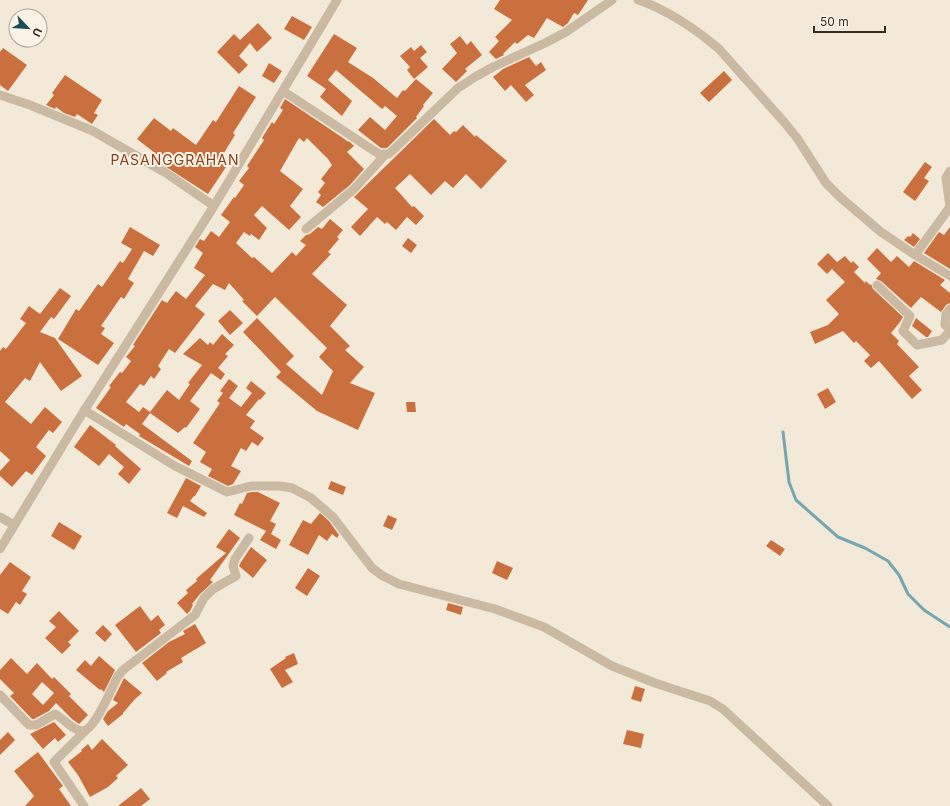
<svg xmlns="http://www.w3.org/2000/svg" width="950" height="806" viewBox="0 0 950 806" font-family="Inter,sans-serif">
  <rect width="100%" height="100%" fill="#f2e9d8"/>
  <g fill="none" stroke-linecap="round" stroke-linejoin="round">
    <!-- stream -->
    <path stroke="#76a7b0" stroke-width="3" d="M783,432L789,482L796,500L838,537L865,548L888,561L899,575L908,594L924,610L950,627"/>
  </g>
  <!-- building -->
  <path fill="#ca703e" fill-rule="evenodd" d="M500,0H588L578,15L574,13L568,23L563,27L547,18L534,38L528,35L517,44L515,42L503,54L504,55L496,59L489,52L499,41L495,37L512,20L494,9Z
    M292,16L312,27L304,40L284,29Z
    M258,23L272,38L257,52L250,43L239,56L248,65L239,74L217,52L234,34L240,40Z
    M334,34L357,48L348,62L373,78L397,98L403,90L405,91L416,79L433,93L423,105L424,106L416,117L417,118L387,148H381L358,130L370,117L385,130L397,116L385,106L382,109L336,70L328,80L352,101L342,116L320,97L326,89L307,76Z
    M460,36L467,45L471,41L482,55L465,69L467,71L456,82L442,69L457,53L450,44Z
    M421,45L427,52L420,58L428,67L414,79L407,70L410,67L400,56L411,47L414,51Z
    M3,48L27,65L8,91L0,85V52Z
    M529,57L536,66L541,62L546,70L525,85L534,95L526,102L511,85L505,91L493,77L503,69Z
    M269,63L282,71L274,83L262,76Z
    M724,71L732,80L709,102L700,93Z
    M65,75L102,100L94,113L98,115L92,124L77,114L75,117L64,113L56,107L55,109L46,105L54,95L52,93Z
    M239,86L256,97L233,133L235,135L222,156L230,161L208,194L157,161L160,157L137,139L154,118L171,131L173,128L196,145L213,120L216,122Z
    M285,99L343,138L347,141L350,142L354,146L347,152L364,169L350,185L323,207L316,202L321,195L318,192L325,183L321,179L332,165L328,159L307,138L304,142L299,138L280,171L303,189L290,206L301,217L289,230L262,206L254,215L267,228L259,240L251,234L250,236L244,232L236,243L252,258L254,257L272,273L292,252L296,256L306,245L300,241L306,235L310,234L318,227L322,229L330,219L343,230L337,237L339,239L328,252L331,254L312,274L347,305L330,326L350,346L345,350L364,367L350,383L375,393L358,430L317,411L276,377L281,372L243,332L257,318L294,356L286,364L322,395L333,371L319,357L327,348L275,297L257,316L242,301L244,300L229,283L225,290L213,284L195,306L205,314L175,353L169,349L158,366L161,369L154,379L151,376L144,386L140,384L126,402L139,412L143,407L150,412L167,390L179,400L190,384L188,383L202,365L183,354L200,338L208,345L210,342L213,345L222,334L234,345L225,354L228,356L218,368L225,374L221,380L211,373L190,401L200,409L186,428L185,427L178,433L150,413L142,424L192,461L189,466L139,436L140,434L126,424L124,427L96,408L111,387L109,386L120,372L122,373L131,361L126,357L135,346L133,345L162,300L167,303L176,291L186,299L205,275L194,268L203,253L195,247L200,239L204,241L211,231L219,237L230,222L221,215L234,197L235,198L244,185L239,181L249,168L247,166L264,140L262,138L272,122L274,124L283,110L280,108Z
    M434,119L450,135L454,131L456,132L463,125L475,137L476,135L507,161L481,189L466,174L453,188L445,181L431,195L410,174L395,188L412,207L414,206L424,216L416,225L407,217L396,230L387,222L385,224L377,217L360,236L351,227L368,209L354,197Z
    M925,162L932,167L924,178L929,181L915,201L903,192Z
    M130,227L160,245L153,256L144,251L128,279L134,283L124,299L121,297L101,326L105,328L101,334L114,343L98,365L58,339L76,309L79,311L98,284L102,287L120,261L123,263L132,249L121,243Z
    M950,227V269L924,253L939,232L944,235Z
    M913,233L920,239L914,247L904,240L908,236L910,237Z
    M408,238L417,245L411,253L402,246Z
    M877,248L891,262L897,256L909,267L914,261L945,280L940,285L950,293V303L946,305L941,312L921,297L911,308L881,281L876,279L881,273L867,259Z
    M828,253L837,262L845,256L851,263L853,261L859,267L854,272L865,283L866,281L870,285L871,284L873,289L903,317L900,322L891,333L899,341L897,344L919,367L909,376L922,390L912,399L879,361L871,368L864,361L870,355L856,341L854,343L843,331L815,344L810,332L828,325L839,314L826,300L845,282L832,269L827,274L817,264Z
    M60,288L71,296L54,319L51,317L40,332L55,338L82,376L61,391L40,362L30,381L25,378L5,402L31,424L45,407L62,422L53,433L49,430L36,447L46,456L32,475L26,471L12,487L0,476V471L10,460L0,451V351L3,347L6,349L26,323L20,319L29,306L40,314Z
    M230,310L243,323L230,335L218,321Z
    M916,318L932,331L928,337H926L912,326Z
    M229,379L238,386L229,398L241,407L252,393L246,388L251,381L266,393L260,400L259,399L246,415L255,421L250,428L264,438L258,446L252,442L246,451L241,448L231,466L241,471L233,484L228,486L208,476L212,469L200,462L206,452L193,443L220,403L217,401L223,393L220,391Z
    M828,388L836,402L825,409L817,394Z
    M406,402H415L416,412H407Z
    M90,425L116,445L115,446L141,469L129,484L118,474L124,467L109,454L99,466L74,447Z
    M186,478L201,486L195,496H194L190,501L207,513L204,517L183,506L177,518L167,513Z
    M331,481L346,487L343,495L328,489Z
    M252,492H258L280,503L270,521L276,524L271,534L281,540L276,549L260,540L266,531L234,515L240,503L242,504L247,493Z
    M320,513L329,521L339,535L337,538L332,534L327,541L319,535L308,555L289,545L303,520L311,524Z
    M388,515L397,519L392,530L383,526Z
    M59,522L82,536L74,550L51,536Z
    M229,529L240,538L210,580L213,582L200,594L192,604L193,605L190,611L187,614L177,603L188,593L186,590L197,581L196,579L226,553L216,547Z
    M771,540L785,549L780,556L766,546Z
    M251,547L267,560L253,578L239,566L241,562Z
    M497,561L513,568L507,580L492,573Z
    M10,562L31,577L22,591L27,594L20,605L16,602L8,614L0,609V575Z
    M308,568L320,576L307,596L295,588Z
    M448,603L463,607L461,615L446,610Z
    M140,606L151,621L158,615L165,625L159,630L161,633L136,652L115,625Z
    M59,611L79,631L68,642L71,645L62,654L45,638L56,627L49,621Z
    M195,624L206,643L181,658L183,662L166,672L167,673L157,681L142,663L169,642L185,634L183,631Z
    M103,625L112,634L105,642L95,633Z
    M294,653L298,664L285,670L293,682L282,688L270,669L286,658L285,657Z
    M99,656L115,670L104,692L101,689L100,690L76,670L85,660L91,666Z
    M11,658L27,674L37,663L52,679L54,677L71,694L69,696L88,715L79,724L72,719L56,703L49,711L34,719H32L10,696L14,693L0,679V670ZM42,682L54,693L43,705L32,694Z
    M124,678L142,693L135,699L123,713V714L108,726L103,719L108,711L118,703L113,700Z
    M635,686L645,689L641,702L631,699Z
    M54,722L66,735L58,742L55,738L43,749L30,734Z
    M627,730L644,734L641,748L623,744Z
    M8,732L15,740L0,755V740Z
    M102,739L128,765L116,776L118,778L108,787L90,797L78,775L68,762L82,751L81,750L88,744L92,750Z
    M38,752L63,786L59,789L71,806H25L34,796L14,771Z
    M141,788L150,799L141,806H118Z"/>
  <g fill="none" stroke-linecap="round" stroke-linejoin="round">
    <!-- minor -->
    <path stroke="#cabaa4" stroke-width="9" d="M638,0C666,9 697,30 719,49L785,123L797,138L826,183L841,198L881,232L915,255
      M283,91L379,154H389L458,88L475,77L493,67L545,43L566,32L612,0
      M0,95L30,105L93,131L166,173L214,206
      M950,171L946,178L950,207L915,255L950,276
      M306,229L354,189L385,155
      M877,285L910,316L903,331L917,345L942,340L950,331
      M950,309L946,314L945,325L950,329
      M84,410L175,466L227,492L251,486H280L292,488L311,498L333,517L372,568L383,576L399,584L495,609L544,627L612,666L655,683L710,701L723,709L828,806
      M0,517L14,525
      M0,549L77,422L214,206L337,0
      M0,695L29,725H36L55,714C63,718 72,730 82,731C95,731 112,687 118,676L123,670L195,615L204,598L213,589L236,576L233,566L235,559L249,538
      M84,806L54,762L86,730"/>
  </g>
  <g text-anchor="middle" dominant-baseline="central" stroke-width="4" stroke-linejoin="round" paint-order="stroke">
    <!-- quarter labels -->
    <g font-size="14" letter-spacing="1" fill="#87421c" stroke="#faf2e5">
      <text x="175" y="159">PASANGGRAHAN</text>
    </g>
  </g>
  <!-- north arrow -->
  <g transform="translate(28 28) rotate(115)"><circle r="19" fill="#faf2e5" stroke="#aba399"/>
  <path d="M0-3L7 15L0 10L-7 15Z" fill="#1a4d58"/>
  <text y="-6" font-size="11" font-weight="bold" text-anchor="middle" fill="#352d26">U</text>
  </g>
  <!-- scale -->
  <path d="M814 26v6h71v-6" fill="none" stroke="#352d26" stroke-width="2"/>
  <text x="820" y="26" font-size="12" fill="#352d26" stroke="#faf2e5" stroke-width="3" paint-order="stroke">50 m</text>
</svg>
